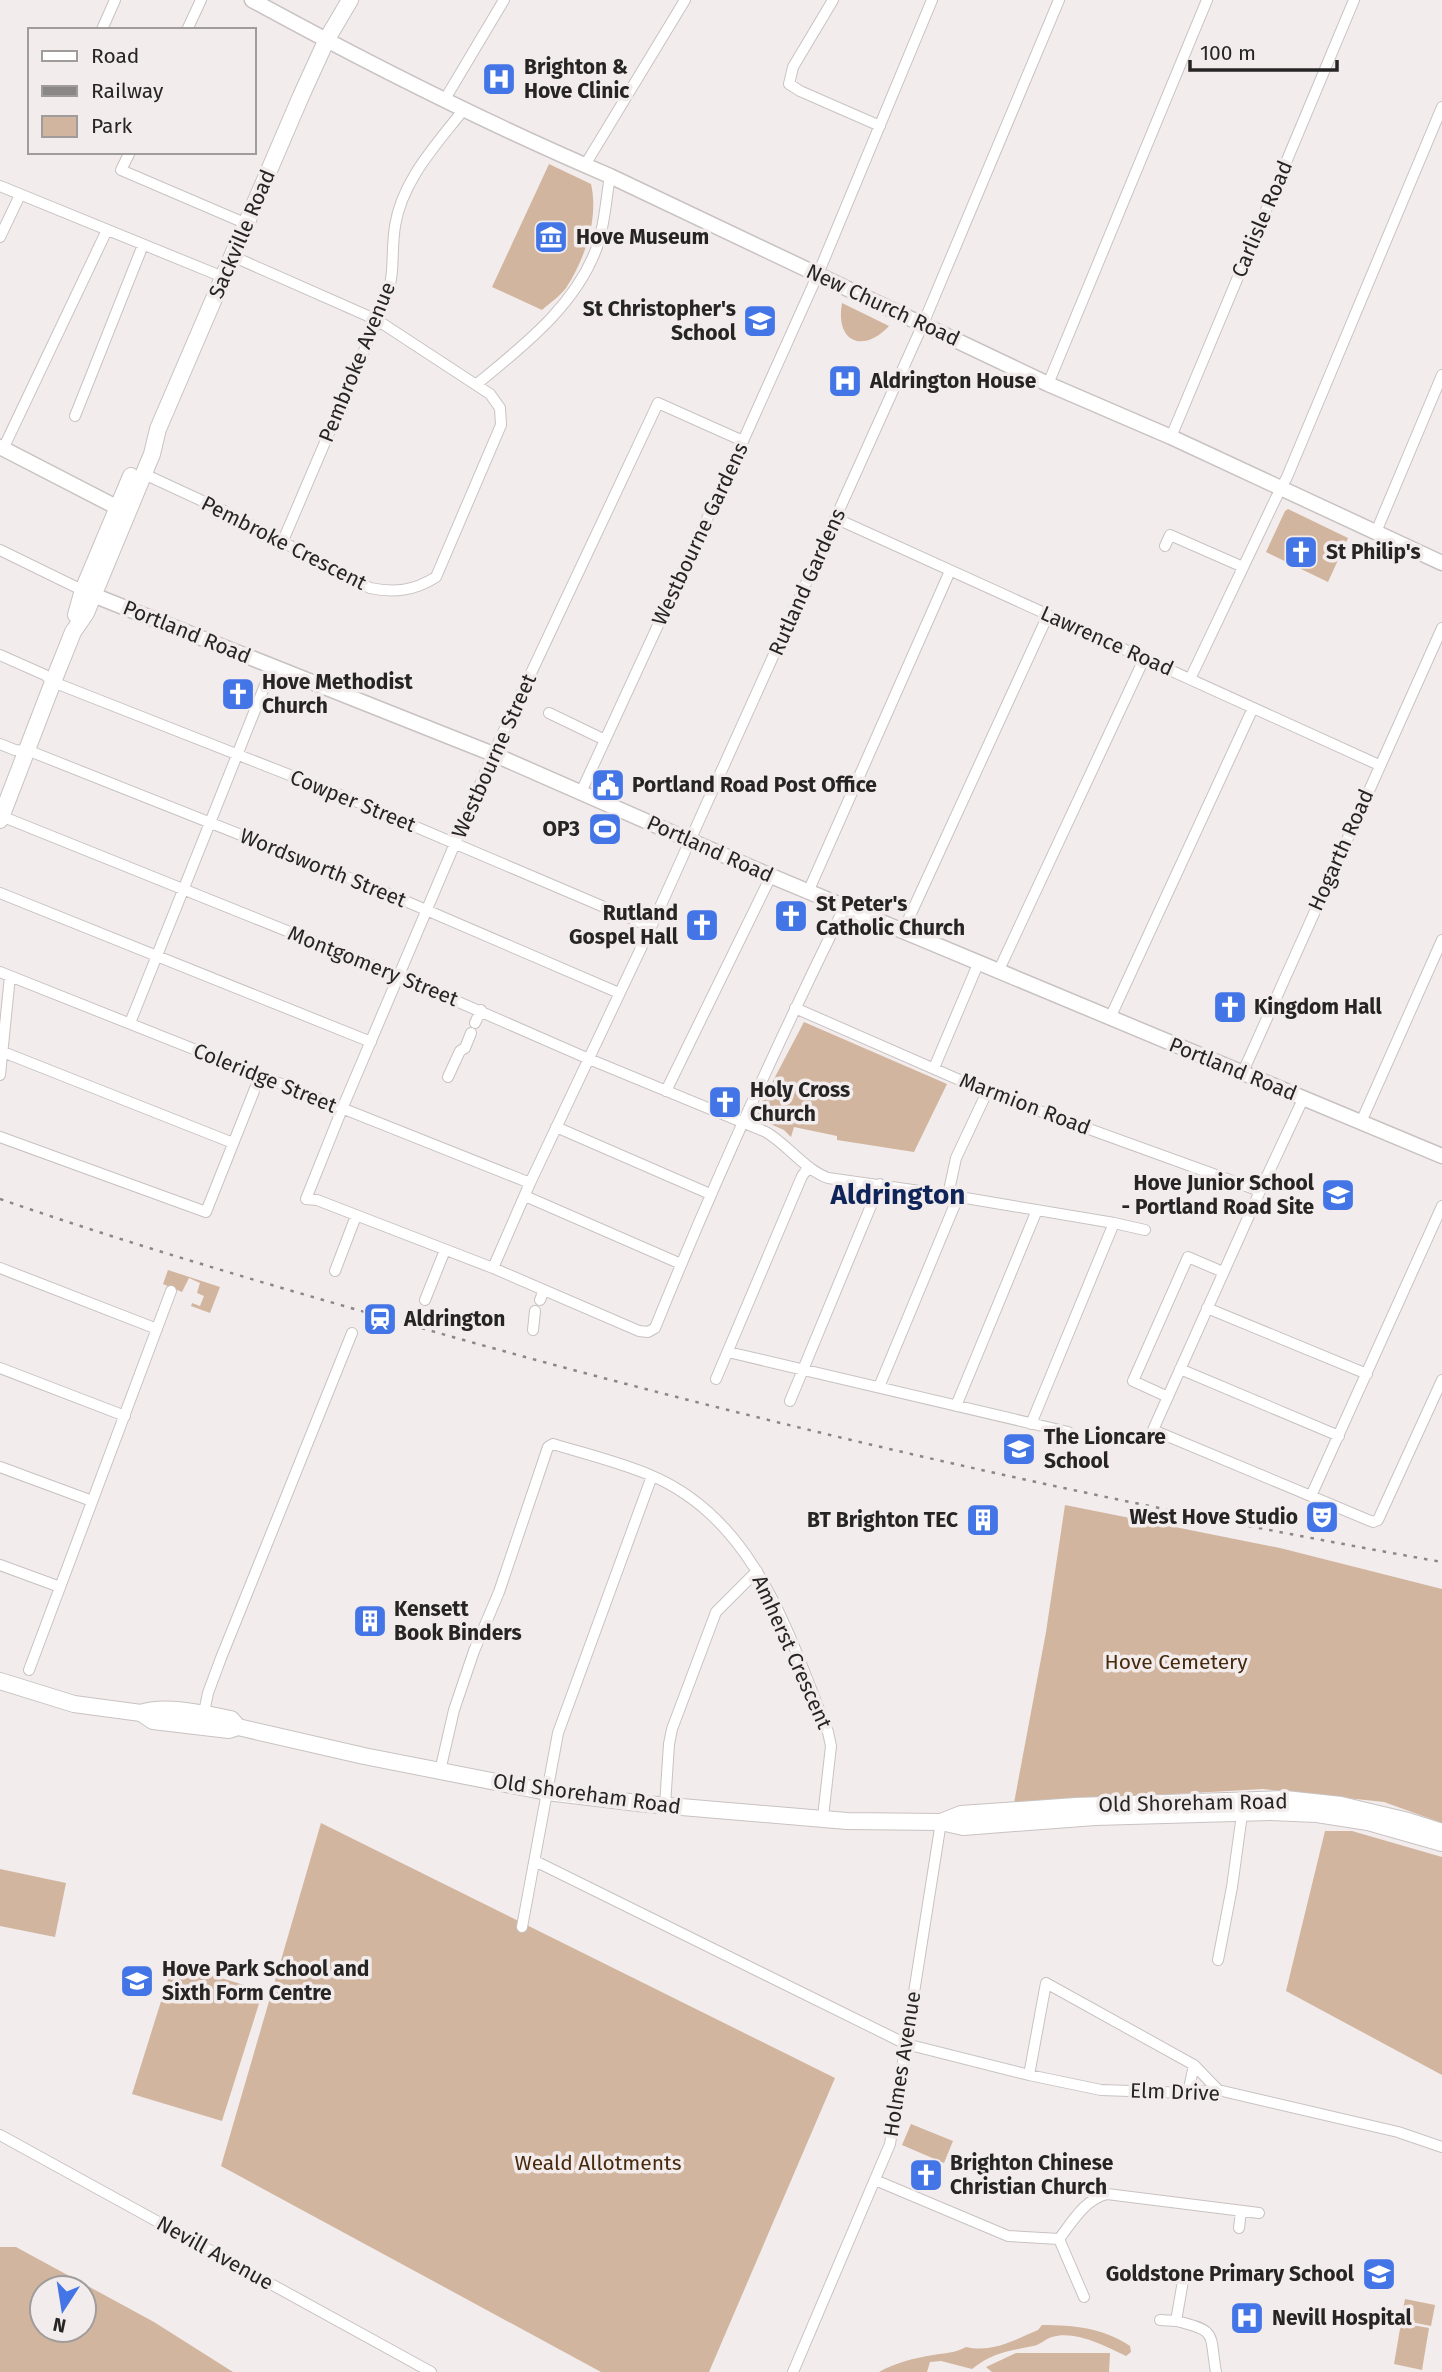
<svg xmlns="http://www.w3.org/2000/svg" width="1442" height="2372" viewBox="0 0 1442 2372" font-family="'Fira Sans',sans-serif">
  <rect width="100%" height="100%" fill="#f3ecec"/>
  <!-- green -->
  <path fill="#d1b59e" fill-rule="evenodd" d="M549,164L591,184C599,218 585,259 566,288C560,296 550,303 542,310L492,287Z
    M842,303L889,326C863,354 835,342 842,303Z
    M1288,509L1348,538L1328,582L1266,552L1285,511Z
    M804,1022L947,1084L914,1152L837,1140V1136L794,1127L791,1137L784,1130L754,1117Z
    M168,1270L220,1287L210,1313L191,1306L192,1303L200,1306L204,1296L197,1293L200,1283L189,1278L182,1292L163,1284Z
    M1065,1505L1280,1548L1442,1589V1823L1384,1802L1263,1789L1014,1803L1046,1632Z
    M321,1823L835,2078L709,2372H601L221,2166Z
    M1325,1831H1352L1442,1857V2075L1286,1991Z
    M0,1869L66,1883L55,1937L0,1926Z
    M173,1963L263,1991L222,2121L132,2094Z
    M911,2124L953,2141L944,2163L902,2145Z
    M0,2247H16L154,2322L233,2372H0ZM42,2288H84V2330H42Z
    M1405,2299L1435,2305L1431,2326L1401,2320Z
    M1401,2323L1429,2328L1422,2370L1394,2364Z
    M1042,2325C1074,2325 1104,2328 1130,2346L1131,2352L1126,2356C1105,2346 1075,2330 1052,2337C1045,2339 1040,2345 1033,2346C1009,2351 992,2353 972,2369L941,2361L930,2362L927,2372H879C895,2363 914,2358 933,2355C945,2353 955,2353 966,2347C993,2353 1014,2340 1038,2330Z
    M1016,2353H1110L1109,2372H992L986,2367Z"/>
  <g fill="none" stroke-linecap="round" stroke-linejoin="round">
    <!-- street casing -->
    <g stroke="#c9c2c2" stroke-width="12">
      <path id="street" d="M833,0L793,67L789,84L800,91L880,126
        M103,27L115,0
        M187,30L201,0
        M445,99L504,0
        M130,152L121,170L247,224
        M585,165L685,0
        M0,186L223,277
        M0,237L20,195
        M477,384C523,346 578,304 598,244C605,222 606,199 610,176
        M1048,384L1207,0
        M75,416L143,245
        M1171,437L1354,0
        M743,441L658,403L493,754L342,1109L306,1199L317,1200L493,1268L639,1331L648,1332L655,1328C713,1185 776,1046 844,908
        M3,449L107,230
        M144,474L222,510L370,588C394,593 414,591 436,577L501,425L500,408L490,394L377,320L232,256
        M835,518L1379,765
        M1376,532L1442,375
        M282,543L387,297C395,273 391,251 395,226C402,180 437,144 464,109
        M1165,546L1170,535L1243,567
        M0,550L86,592
        M0,655L45,675L53,682L348,798L651,927
        M1190,679L1276,498L1287,477L1442,107
        M549,713L605,740
        M0,744L15,750L32,752L382,891L619,993
        M581,792L743,441L818,274L932,0
        M1,816L399,976L589,1059L766,1132C788,1145 804,1169 828,1178L948,1195L1114,1223L1145,1230
        M808,892L950,571
        M0,893L371,1042
        M903,931L1048,615
        M0,972L530,1183
        M998,972L1144,659
        M795,1008L987,1092L1260,1191
        M1110,1018L1253,708
        M130,1023L267,680
        M475,1023L481,1010
        M3,1052L233,1143
        M934,1068L978,964
        M1242,1074L1442,628
        M0,1075L10,976
        M448,1077L460,1051L465,1048L471,1033
        M666,1091L771,876
        M1304,1097L1260,1191L1153,1430L1373,1522L1378,1520L1442,1380
        M1361,1122L1442,940
        M556,1127L710,1194
        M0,1137L206,1212L260,1076
        M948,1195L956,1158L987,1092
        M525,1196L681,1264
        M0,1268L157,1329
        M493,1268L530,1183L651,927L923,324L1059,0
        M335,1271L356,1216
        M425,1300L445,1250
        M540,1300L544,1290
        M1207,1308L1367,1374
        M533,1330L535,1311
        M728,1352L1068,1432
        M0,1368L125,1416
        M1180,1369L1339,1436
        M716,1379L802,1176L809,1167
        M879,1387L958,1197
        M1168,1397L1133,1381L1188,1257L1223,1272
        M790,1401L880,1184
        M956,1406L1037,1210
        M1031,1424L1114,1223
        M0,1467L92,1501
        M1311,1496L1442,1206
        M0,1565L60,1587
        M29,1670L171,1291
        M203,1717L208,1693L221,1658L352,1333
        M440,1771L454,1710L474,1651L499,1592L548,1447L553,1444C586,1454 619,1462 650,1475C756,1519 789,1636 828,1732L831,1746L823,1817
        M665,1805L669,1744L672,1729L716,1612L757,1571
        M535,1861L906,2044L1029,2075L1101,2090L1188,2093L1218,2090L1398,2132L1442,2147
        M522,1927L558,1733L652,1476
        M1218,1960L1232,1887L1243,1807
        M1029,2075L1046,1983L1194,2065L1218,2090
        M1188,2093L1194,2065
        M0,2135L431,2372
        M875,2180L1008,2236L1059,2239C1073,2221 1084,2200 1107,2194L1259,2213
        M1239,2228L1241,2211
        M1059,2239L1084,2297
        M1183,2281L1176,2321C1219,2331 1209,2334 1216,2372
        M1160,2320L1176,2321
        M793,2372L890,2144L941,1822"/>
    </g>
    <!-- secondary casing -->
    <g stroke="#c9c2c2" stroke-width="17">
      <path id="secondary" d="M252,0C369,64 488,124 610,176L1048,384L1171,437L1442,563
        M0,447L126,512
        M93,595L493,754L771,876L1442,1156"/>
    </g>
    <!-- primary casing -->
    <g stroke="#c9c2c2" stroke-width="18">
      <path id="primary" d="M76,615L83,590L131,476
        M0,820L53,682L73,632L86,613L152,454L158,429L301,96L327,39L350,0
        M0,1681L74,1704L141,1713L153,1721L229,1730L238,1727L364,1756L547,1792L646,1804L847,1821L941,1822L963,1827L1095,1817L1270,1812L1317,1814L1368,1822L1442,1843
        M141,1713C165,1704 205,1714 231,1719L238,1727
        M941,1822L961,1814L1076,1806L1285,1799L1341,1805L1408,1821L1442,1832"/>
    </g>
    <!-- street -->
    <use href="#street" stroke="#fff" stroke-width="10"/>
    <!-- secondary -->
    <use href="#secondary" stroke="#fff" stroke-width="14"/>
    <!-- primary -->
    <use href="#primary" stroke="#fff" stroke-width="16"/>
    <!-- rail -->
    <path stroke="#8b8787" stroke-width="2.5" stroke-dasharray="3.5 7" stroke-linecap="butt" d="M0,1199C127,1243 256,1281 386,1318C733,1418 1086,1499 1442,1562"/>
  </g>
  <!-- icons -->
  <defs>
    <g id="hospital-square" transform="scale(1.75)"><rect x="-9" y="-9" width="18" height="18" rx="4" fill="#4375e6" stroke="#f3ecec"/><path d="M-5-5h3v3.5h4V-5h3V5h-3V1.5h-4V5h-3Z" fill="#fff"/></g>
    <g id="museum-square" transform="scale(1.75)"><rect x="-9" y="-9" width="18" height="18" rx="4" fill="#4375e6" stroke="#f3ecec"/><path d="M0-6L6-3V-2H-6V-3ZM-5-1h2V3h-2ZM-1-1h2V3h-2ZM3-1h2V3H3ZM-6 4H6V6H-6Z" fill="#fff"/></g>
    <g id="school-square" transform="scale(1.75)"><rect x="-9" y="-9" width="18" height="18" rx="4" fill="#4375e6" stroke="#f3ecec"/><path d="M0-5L7-2L0 1L-7-2ZM-4 1L0 2.5L4 1V4Q0 6-4 4Z" fill="#fff"/></g>
    <g id="church-square" transform="scale(1.75)"><rect x="-9" y="-9" width="18" height="18" rx="4" fill="#4375e6" stroke="#f3ecec"/><path d="M-1.2-6h2.4v3.5h3.3v2.4h-3.3V6h-2.4V-.1h-3.3v-2.4h3.3Z" fill="#fff"/></g>
    <g id="civic-square" transform="scale(1.75)"><rect x="-9" y="-9" width="18" height="18" rx="4" fill="#4375e6" stroke="#f3ecec"/><path d="M-.6-6.5H3V-4.5H.6V-3L4-1V1h2V6H-6V1h2V-1L-.6-3ZM-1.2 2.5V6h2.4V2.5Z" fill="#fff"/></g>
    <g id="stadium-square" transform="scale(1.75)"><rect x="-9" y="-9" width="18" height="18" rx="4" fill="#4375e6" stroke="#f3ecec"/><path d="M0-5a6.5 5 0 1 0 0 10a6.5 5 0 1 0 0-10ZM-3.5-1.8h7v3.6h-7Z" fill="#fff"/></g>
    <g id="station-square" transform="scale(1.75)"><rect x="-9" y="-9" width="18" height="18" rx="4" fill="#4375e6" stroke="#f3ecec"/><path d="M-3-6H3Q5-6 5-4V2Q5 4 3 4L4.5 6H3L1.5 4h-3L-3 6H-4.5L-3 4Q-5 4-5 2V-4Q-5-6-3-6ZM-3.5-4v3h7v-3ZM-3.5 1v1.5H-2V1ZM2 1v1.5H3.5V1Z" fill="#fff"/></g>
    <g id="theatre-square" transform="scale(1.75)"><rect x="-9" y="-9" width="18" height="18" rx="4" fill="#4375e6" stroke="#f3ecec"/><path d="M-5-5.5Q0-4 5-5.5V0Q5 5 0 6Q-5 5-5 0ZM-3.3-2.5H-1v1.5H-3.3ZM1-2.5H3.3v1.5H1ZM-2.8 1Q0 5.5 2.8 1Z" fill="#fff"/></g>
    <g id="building-square" transform="scale(1.75)"><rect x="-9" y="-9" width="18" height="18" rx="4" fill="#4375e6" stroke="#f3ecec"/><path d="M-4-6H4V6H1V3H-1V6H-4ZM-2.5-4.3h1.7v1.8h-1.7ZM.8-4.3h1.7v1.8H.8ZM-2.5-1h1.7V.8h-1.7ZM.8-1h1.7V.8H.8Z" fill="#fff"/></g>
  </defs>
  <g fill-rule="evenodd">
    <use href="#hospital-square" x="499" y="79"/>
    <use href="#museum-square" x="551" y="237"/>
    <use href="#school-square" x="760" y="321"/>
    <use href="#hospital-square" x="845" y="381"/>
    <use href="#church-square" x="1301" y="552"/>
    <use href="#church-square" x="238" y="694"/>
    <use href="#civic-square" x="608" y="785"/>
    <use href="#stadium-square" x="605" y="829"/>
    <use href="#church-square" x="791" y="916"/>
    <use href="#church-square" x="702" y="925"/>
    <use href="#church-square" x="1230" y="1007"/>
    <use href="#church-square" x="725" y="1102"/>
    <use href="#school-square" x="1338" y="1195"/>
    <use href="#station-square" x="380" y="1319"/>
    <use href="#school-square" x="1019" y="1449"/>
    <use href="#theatre-square" x="1322" y="1517"/>
    <use href="#building-square" x="983" y="1520"/>
    <use href="#building-square" x="370" y="1621"/>
    <use href="#school-square" x="137" y="1981"/>
    <use href="#church-square" x="926" y="2175"/>
    <use href="#school-square" x="1379" y="2274"/>
    <use href="#hospital-square" x="1247" y="2318"/>
  </g>
  <g text-anchor="middle" dominant-baseline="central" stroke-width="7" stroke-linejoin="round" paint-order="stroke">
    <!-- poi labels -->
    <g font-size="21" font-weight="bold" fill="#262424" stroke="#f3ecec" text-anchor="start">
      <text x="524" y="67">Brighton &amp;<tspan x="524" dy="24">Hove Clinic</tspan></text>
      <text x="576" y="237">Hove Museum</text>
      <text x="736" y="309" text-anchor="end">St Christopher's<tspan x="736" dy="24">School</tspan></text>
      <text x="870" y="381">Aldrington House</text>
      <text x="1326" y="552">St Philip's</text>
      <text x="262" y="682">Hove Methodist<tspan x="262" dy="24">Church</tspan></text>
      <text x="632" y="785">Portland Road Post Office</text>
      <text x="580" y="829" text-anchor="end">OP3</text>
      <text x="816" y="904">St Peter's<tspan x="816" dy="24">Catholic Church</tspan></text>
      <text x="678" y="913" text-anchor="end">Rutland<tspan x="678" dy="24">Gospel Hall</tspan></text>
      <text x="1254" y="1007">Kingdom Hall</text>
      <text x="750" y="1090">Holy Cross<tspan x="750" dy="24">Church</tspan></text>
      <text x="1314" y="1183" text-anchor="end">Hove Junior School<tspan x="1314" dy="24">- Portland Road Site</tspan></text>
      <text x="404" y="1319">Aldrington</text>
      <text x="1044" y="1437">The Lioncare<tspan x="1044" dy="24">School</tspan></text>
      <text x="1298" y="1517" text-anchor="end">West Hove Studio</text>
      <text x="958" y="1520" text-anchor="end">BT Brighton TEC</text>
      <text x="394" y="1609">Kensett<tspan x="394" dy="24">Book Binders</tspan></text>
      <text x="162" y="1969">Hove Park School and<tspan x="162" dy="24">Sixth Form Centre</tspan></text>
      <text x="950" y="2163">Brighton Chinese<tspan x="950" dy="24">Christian Church</tspan></text>
      <text x="1354" y="2274" text-anchor="end">Goldstone Primary School</text>
      <text x="1272" y="2318">Nevill Hospital</text>
    </g>
    <!-- street labels -->
    <g font-size="21" fill="#262424" stroke="#f3ecec">
      <text transform="translate(1262 219) rotate(-67)">Carlisle Road</text>
      <text transform="translate(242 234) rotate(-67)">Sackville Road</text>
      <text transform="translate(883 305) rotate(25)">New Church Road</text>
      <text transform="translate(357 362) rotate(-68)">Pembroke Avenue</text>
      <text transform="translate(700 534) rotate(-65)">Westbourne Gardens</text>
      <text transform="translate(284 543) rotate(27)">Pembroke Crescent</text>
      <text transform="translate(807 582) rotate(-66)">Rutland Gardens</text>
      <text transform="translate(187 632) rotate(22)">Portland Road</text>
      <text transform="translate(1107 641) rotate(24)">Lawrence Road</text>
      <text transform="translate(494 756) rotate(-66)">Westbourne Street</text>
      <text transform="translate(353 801) rotate(22)">Cowper Street</text>
      <text transform="translate(710 849) rotate(24)">Portland Road</text>
      <text transform="translate(1341 850) rotate(-66)">Hogarth Road</text>
      <text transform="translate(323 868) rotate(22)">Wordsworth Street</text>
      <text transform="translate(373 966) rotate(22)">Montgomery Street</text>
      <text transform="translate(1233 1069) rotate(22)">Portland Road</text>
      <text transform="translate(265 1078) rotate(22)">Coleridge Street</text>
      <text transform="translate(1025 1104) rotate(21)">Marmion Road</text>
      <text transform="translate(792 1652) rotate(66)">Amherst Crescent</text>
      <text transform="translate(587 1794) rotate(8)">Old Shoreham Road</text>
      <text transform="translate(1193 1803) rotate(-1)">Old Shoreham Road</text>
      <text transform="translate(902 2064) rotate(-81)">Holmes Avenue</text>
      <text transform="translate(1175 2092) rotate(2)">Elm Drive</text>
      <text transform="translate(215 2253) rotate(29)">Nevill Avenue</text>
    </g>
    <!-- park labels -->
    <g font-size="21" fill="#47290c" stroke="#f3ecec">
      <text x="1176" y="1662">Hove Cemetery</text>
      <text x="598" y="2163">Weald Allotments</text>
    </g>
    <!-- district labels -->
    <g font-size="28" font-weight="bold" fill="#0f255a" stroke="#f3ecec">
      <text x="898" y="1194">Aldrington</text>
    </g>
  </g>
  <!-- legend -->
  <rect x="28" y="28" width="228" height="126" fill="#f3ecec" stroke="#a19c9c" stroke-width="2"/>
  <rect x="42" y="51" width="35" height="10" fill="#ffffff" stroke="#a19c9c" stroke-width="2"/>
  <text x="91" y="63" font-size="21" fill="#262424">Road</text>
  <rect x="42" y="86" width="35" height="10" fill="#8b8787" stroke="#a19c9c" stroke-width="2"/>
  <text x="91" y="98" font-size="21" fill="#262424">Railway</text>
  <rect x="42" y="116" width="35" height="21" fill="#d1b59e" stroke="#a19c9c" stroke-width="2"/>
  <text x="91" y="133" font-size="21" fill="#262424">Park</text>
  <!-- north arrow -->
  <g transform="translate(63 2309) rotate(192)"><circle r="33" fill="#f3ecec" stroke="#a19c9c" stroke-width="2"/>
  <path d="M0-5L12 26L0 18L-12 26Z" fill="#4375e6"/>
  <text y="-10" font-size="19" font-weight="bold" text-anchor="middle" fill="#262424">N</text>
  </g>
  <!-- scale -->
  <path d="M1190 60v10h147v-10" fill="none" stroke="#262424" stroke-width="3.5"/>
  <text x="1200" y="60" font-size="21" fill="#262424" stroke="#f3ecec" stroke-width="5" paint-order="stroke">100 m</text>
</svg>
